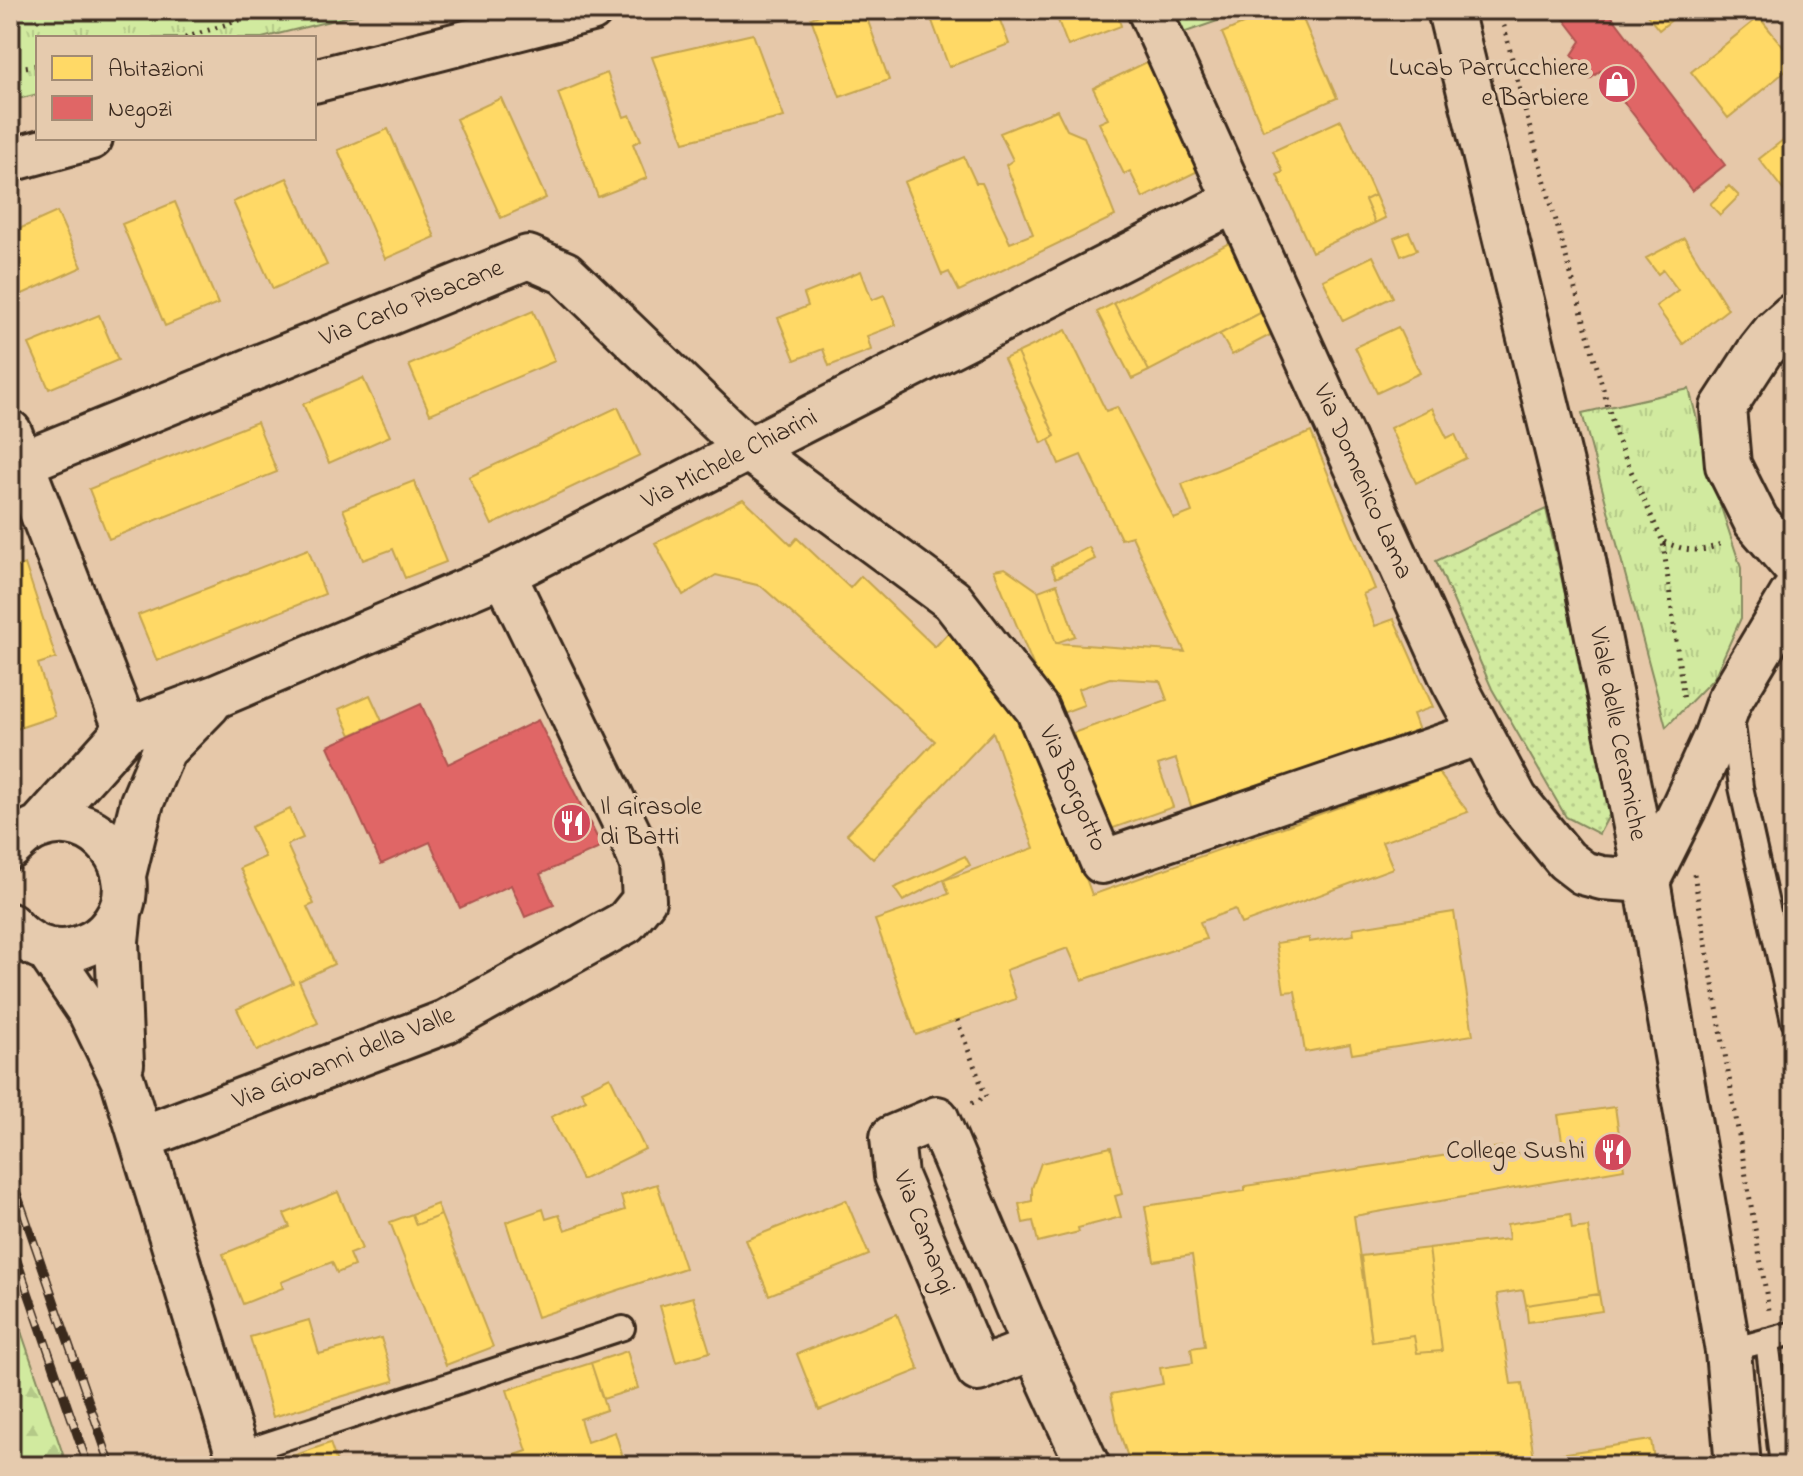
<svg xmlns="http://www.w3.org/2000/svg" width="1803" height="1476" viewBox="0 0 1803 1476" font-family="'Indie Flower',sans-serif">
  <defs>
    <pattern id="grass-tufts" width="24" height="20" patternUnits="userSpaceOnUse" patternTransform="scale(2)"><rect width="24" height="20" fill="#d1ea9f"/><path d="M3 7l-1-3M5 7V3M7 7l1-3M15 17l-1-3M17 17v-4M19 17l1-3" fill="none" stroke="#b4c988"/></pattern>
    <pattern id="forest-firs" width="22" height="20" patternUnits="userSpaceOnUse" patternTransform="scale(2)"><rect width="22" height="20" fill="#d1ea9f"/><path d="M5 1l3.5 6h-7zM16 11l3.5 6h-7z" fill="#b4c988"/></pattern>
    <pattern id="park-dots" width="8" height="8" patternUnits="userSpaceOnUse" patternTransform="scale(2)"><rect width="8" height="8" fill="#d1ea9f"/><path d="M2 2h.1M6 6h.1" fill="none" stroke="#b4c988" stroke-width="1.8" stroke-linecap="round"/></pattern>
  </defs>
  <rect width="100%" height="100%" fill="#e6c8a9"/>
  <filter id="ink" filterUnits="userSpaceOnUse"><feTurbulence type="fractalNoise" baseFrequency=".0125" numOctaves="2"/><feDisplacementMap in="SourceGraphic" scale="16" xChannelSelector="R" yChannelSelector="G"/><feConvolveMatrix kernelMatrix="1 2 1 2 8 2 1 2 1" color-interpolation-filters="sRGB"/></filter>
  <g filter="url(#ink)">
    <!-- grass -->
    <path fill="url(#grass-tufts)" stroke="#868a5e" stroke-width="2" d="M10,10H374L262,38H38V94L10,101Z
      M1689,389L1717,495L1741,568V618L1714,678L1666,727L1582,413Z"/>
    <!-- forest -->
    <path fill="url(#forest-firs)" stroke="#868a5e" stroke-width="2" d="M10,1299L67,1466H10Z"/>
    <!-- park -->
    <path fill="url(#park-dots)" stroke="#868a5e" stroke-width="2" d="M1175,10H1249L1183,33Z
      M1546,509L1613,808L1599,834L1566,817L1492,689L1436,561Z"/>
    <!-- homes -->
    <path fill="#ffd966" stroke="#c4a450" stroke-width="2" d="M832,10H864L889,80L840,97L811,18Z
      M928,10H996L1009,44L949,67Z
      M1054,10H1116L1121,26L1068,46Z
      M1275,10H1299L1337,98L1263,130L1222,33Z
      M1643,10H1684L1659,30Z
      M1759,17L1793,59V65L1728,118L1691,72Z
      M753,34L784,117L684,142L652,57Z
      M1149,61L1201,148L1190,153L1198,171L1143,198L1130,171L1124,174L1099,123L1108,119L1093,88Z
      M607,73L624,117L630,115L641,140L633,144L647,178L598,197L558,93Z
      M501,98L546,198L501,218L456,119Z
      M1057,110L1067,130L1084,137L1115,216L959,291L949,272L942,275L904,182L964,157L976,183H982L1010,243L1033,234L1006,165L1013,160L1000,133Z
      M1341,120L1375,195L1365,200L1375,223L1312,252L1277,175L1283,172L1273,151Z
      M388,129L435,237L385,259L338,150Z
      M1793,132V198L1791,200L1759,159Z
      M287,178L327,265L273,289L233,202Z
      M1729,186L1739,196L1720,215L1710,204Z
      M1375,195L1385,218L1375,223L1365,200Z
      M175,202L218,304L165,326L122,224Z
      M57,212L82,267L16,297L10,284V233Z
      M1409,232L1417,250L1401,256L1394,238Z
      M1684,238L1728,309L1683,344L1656,306L1678,290L1663,270L1658,274L1646,258Z
      M1229,243L1264,311L1149,371L1114,303Z
      M1373,256L1393,297L1343,321L1323,280Z
      M861,271L872,300L884,295L896,325L867,336L871,350L829,366L823,349L795,360L778,318L808,306L804,294Z
      M1114,303L1149,371L1132,379L1097,312Z
      M533,311L555,361L430,414L409,365Z
      M1264,311L1276,332L1232,355L1220,334Z
      M99,315L118,360L49,389L29,344Z
      M1398,327L1420,373L1377,393L1355,347Z
      M1066,330L1106,411L1117,407L1174,519L1192,512L1182,484L1311,432L1375,589L1363,594L1375,626L1394,619L1433,707L1413,714L1422,739L1192,809L1176,759L1158,765L1173,807L1105,831L1070,734L1167,700L1160,681L1110,678L1078,689L1084,705L1054,716L994,570L1005,568L1038,591L1056,643L1185,652L1132,536L1121,539L1081,455L1059,464L1049,440L1055,436L1017,353Z
      M1017,353L1055,436L1042,443L1004,359Z
      M363,378L390,436L329,463L303,404Z
      M618,407L640,455L492,525L469,477Z
      M1432,408L1447,438L1455,434L1466,458L1416,483L1390,428Z
      M257,422L277,472L109,539L89,489Z
      M414,481L446,562L405,578L393,549L363,560L343,509Z
      M743,499L791,545L797,538L850,588L861,576L935,647L949,632L1022,701L1092,895L1438,772L1468,812L1382,842L1393,868L1241,924L1235,909L1200,922L1206,939L1082,980L1068,948L1006,970L1016,999L916,1035L875,920L949,894L944,880L1034,848L993,732L873,859L847,834L935,741L761,586L716,575L683,595L655,543Z
      M1089,547L1095,559L1056,578L1051,566Z
      M308,549L325,594L157,661L138,615Z
      M25,564L56,658L38,664L55,716L10,731V569Z
      M1057,584L1075,636L1056,643L1038,591Z
      M370,695L382,721L351,735L339,709Z
      M290,809L303,838L287,845L314,904L307,907L334,964L299,981L318,1023L257,1051L237,1009L293,983L240,868L265,857L251,827Z
      M965,856L970,865L903,901L894,888Z
      M1454,912L1473,1035L1352,1054L1350,1044L1305,1052L1295,991L1284,992L1276,943L1309,938V942L1354,935L1353,928Z
      M610,1077L645,1149L582,1180L551,1117L586,1100L581,1091Z
      M1615,1107L1624,1169L1354,1216L1372,1342L1414,1336L1417,1353L1442,1351L1429,1248L1509,1239L1507,1224L1570,1214L1572,1229L1588,1227L1599,1294L1526,1305L1523,1290L1497,1294L1511,1384L1522,1383L1534,1458L1651,1440L1655,1466H1131L1118,1428L1111,1394L1163,1384L1160,1368L1193,1363L1191,1348L1205,1346L1192,1255L1154,1261L1145,1206L1245,1191V1186L1501,1147L1502,1156L1563,1147L1558,1115Z
      M1111,1147L1122,1194L1115,1196L1121,1217L1078,1228L1079,1232L1038,1242L1033,1221L1023,1223L1019,1204L1032,1201V1188L1041,1163Z
      M657,1184L685,1268L537,1317L506,1222L543,1209L546,1219L559,1215L565,1230L625,1210L621,1196Z
      M338,1192L362,1249L349,1254L354,1266L337,1273L332,1262L281,1282L283,1288L243,1304L223,1254L290,1227L284,1214Z
      M846,1200L869,1255L769,1295L746,1240Z
      M437,1204L441,1215L416,1225L412,1214Z
      M412,1214L416,1225L441,1215L493,1347L446,1365L390,1222Z
      M1429,1248L1442,1351L1417,1353L1414,1336L1372,1342L1361,1256Z
      M1599,1294L1602,1311L1528,1322L1526,1305Z
      M693,1297L710,1352L676,1362L660,1306Z
      M897,1314L919,1370L819,1410L797,1354Z
      M309,1320L319,1354L381,1338L394,1381L273,1417L250,1337Z
      M627,1351L638,1388L603,1399L591,1363Z
      M591,1363L606,1410L580,1419L587,1442L615,1432L625,1464L617,1466H482L527,1451L507,1390Z
      M330,1443L338,1466H287L284,1459Z"/>
    <!-- shops -->
    <path fill="#e06666" stroke="#ae5450" stroke-width="2" d="M1567,10H1607L1725,165L1692,191L1600,71L1590,79L1572,55L1581,41L1561,15Z
      M421,704L448,764L538,720L602,847L540,874L554,905L525,917L511,885L460,908L430,842L381,864L328,746Z"/>
    <g fill="none" stroke-linecap="round" stroke-linejoin="round">
      <!-- service casing -->
      <g stroke="#3b2a1e" stroke-width="28">
        <path id="service" d="M1732,717L1741,787L1793,1021
          M1767,1340L1782,1466
          M1728,1351L1793,1333
          M237,1454L623,1328"/>
      </g>
      <!-- minor casing -->
      <g stroke="#3b2a1e" stroke-width="48">
        <path id="minor" d="M1149,10L1453,681L1516,799L1566,860L1583,873L1602,878L1647,881
          M314,81L591,10
          M10,160L91,138
          M10,432L126,730
          M22,463L528,257L565,273L749,450L952,600L1037,709L1102,862L1480,733
          M40,826L126,730L215,697L504,574L1235,201
          M10,848C19,839 27,831 39,827C96,805 148,872 114,922C104,937 92,944 75,949C50,956 26,944 10,925
          M124,875L142,802L164,750L209,704
          M120,913L117,941L122,1064
          M47,950L90,1013L123,1081L241,1466
          M141,1138L445,1022L626,922L644,900L642,865L631,837L504,574
          M1034,1348L978,1370L896,1176L892,1137L937,1118L1034,1348L1088,1466"/>
      </g>
      <!-- tertiary casing -->
      <g stroke="#3b2a1e" stroke-width="50">
        <path id="tertiary" d="M1793,316L1775,332L1760,351L1723,408L1728,465L1756,521L1793,564
          M1647,881L1683,809L1716,737L1729,701L1793,594"/>
      </g>
      <!-- secondary casing -->
      <g stroke="#3b2a1e" stroke-width="50">
        <path id="secondary" d="M1450,10L1576,526L1647,881L1728,1351L1738,1466"/>
      </g>
      <!-- path -->
      <path stroke="#3b2a1e" stroke-width="5" stroke-dasharray="2 6" stroke-linecap="butt" d="M1500,10L1524,107L1618,442L1663,542L1684,701
        M185,38L270,10
        M10,69L38,65
        M1784,483L1786,422L1793,408
        M1664,542C1687,551 1699,554 1723,543
        M1694,874L1769,1310
        M957,1020L986,1097L971,1104"/>
      <!-- service -->
      <use href="#service" stroke="#e6cbae" stroke-width="22"/>
      <!-- minor -->
      <use href="#minor" stroke="#e6cbae" stroke-width="42"/>
      <!-- tertiary -->
      <use href="#tertiary" stroke="#e6cbae" stroke-width="44"/>
      <!-- secondary -->
      <use href="#secondary" stroke="#e6cbae" stroke-width="44"/>
      <!-- rail casing -->
      <g stroke="#3b2a1e" stroke-width="9">
        <path id="rail" d="M10,1173L111,1466
          M10,1240L88,1466"/>
      </g>
      <!-- rail -->
      <use href="#rail" stroke="#e6cbae" stroke-width="6" stroke-dasharray="18" stroke-linecap="butt"/>
    </g>
  </g>
  <!-- icons -->
  <defs>
    <g id="shop-disc" transform="scale(2)"><circle r="9.5" fill="#d1495b" stroke="#e6cbae"/><path d="M-5-2.5h2.3a2.7 3.5 0 0 1 5.4 0H5L5.5 6h-11ZM-1.5-2.5h3a1.5 2.3 0 0 0-3 0Z" fill="#fff"/></g>
    <g id="restaurant-disc" transform="scale(2)"><circle r="9.5" fill="#d1495b" stroke="#e6cbae"/><path d="M-5-6h1v4h1v-4h1v4h1v-4h1v5L-1.5 .5V6h-2V.5L-5-1ZM5-6V6H3V1.5H1.5Q1.5-4 5-6Z" fill="#fff"/></g>
  </defs>
  <g fill-rule="evenodd">
    <use href="#shop-disc" x="1617" y="84"/>
    <use href="#restaurant-disc" x="572" y="823"/>
    <use href="#restaurant-disc" x="1613" y="1152"/>
  </g>
  <g text-anchor="middle" dominant-baseline="central" stroke-width="8" stroke-linejoin="round" paint-order="stroke">
    <!-- poi labels -->
    <g font-size="26" fill="#3b2a1e" stroke="#e6cbae" text-anchor="end">
      <text x="1589" y="69">Lucab Parrucchiere<tspan x="1589" dy="30">e Barbiere</tspan></text>
      <text x="600" y="808" text-anchor="start">Il Girasole<tspan x="600" dy="30">di Batti</tspan></text>
      <text x="1585" y="1152">College Sushi</text>
    </g>
    <!-- street labels -->
    <g font-size="26" fill="#3b2a1e" stroke="#e6cbae">
      <text transform="translate(412 304) rotate(-22)">Via Carlo Pisacane</text>
      <text transform="translate(730 460) rotate(-27)">Via Michele Chiarini</text>
      <text transform="translate(1362 482) rotate(66)">Via Domenico Lama</text>
      <text transform="translate(1617 734) rotate(79)">Viale delle Ceramiche</text>
      <text transform="translate(1072 789) rotate(66)">Via Borgotto</text>
      <text transform="translate(344 1059) rotate(-22)">Via Giovanni della Valle</text>
      <text transform="translate(923 1233) rotate(69)">Via Camangi</text>
    </g>
  </g>
  <!-- margin -->
  <rect width="1803" height="1476" fill="none" stroke="#e6cbae" stroke-width="40"/>
  <rect x="20" y="20" width="1763" height="1436" fill="none" stroke="#3b2a1e" stroke-width="3" filter="url(#ink)"/>
  <!-- legend -->
  <rect x="36" y="36" width="280" height="104" fill="#e6cbae" stroke="#a28b74" stroke-width="2"/>
  <rect x="52" y="56" width="40" height="24" fill="#ffd966" stroke="#a28b74" stroke-width="2"/>
  <text x="108" y="76" font-size="24" fill="#3b2a1e">Abitazioni</text>
  <rect x="52" y="96" width="40" height="24" fill="#e06666" stroke="#a28b74" stroke-width="2"/>
  <text x="108" y="116" font-size="24" fill="#3b2a1e">Negozi</text>
</svg>
